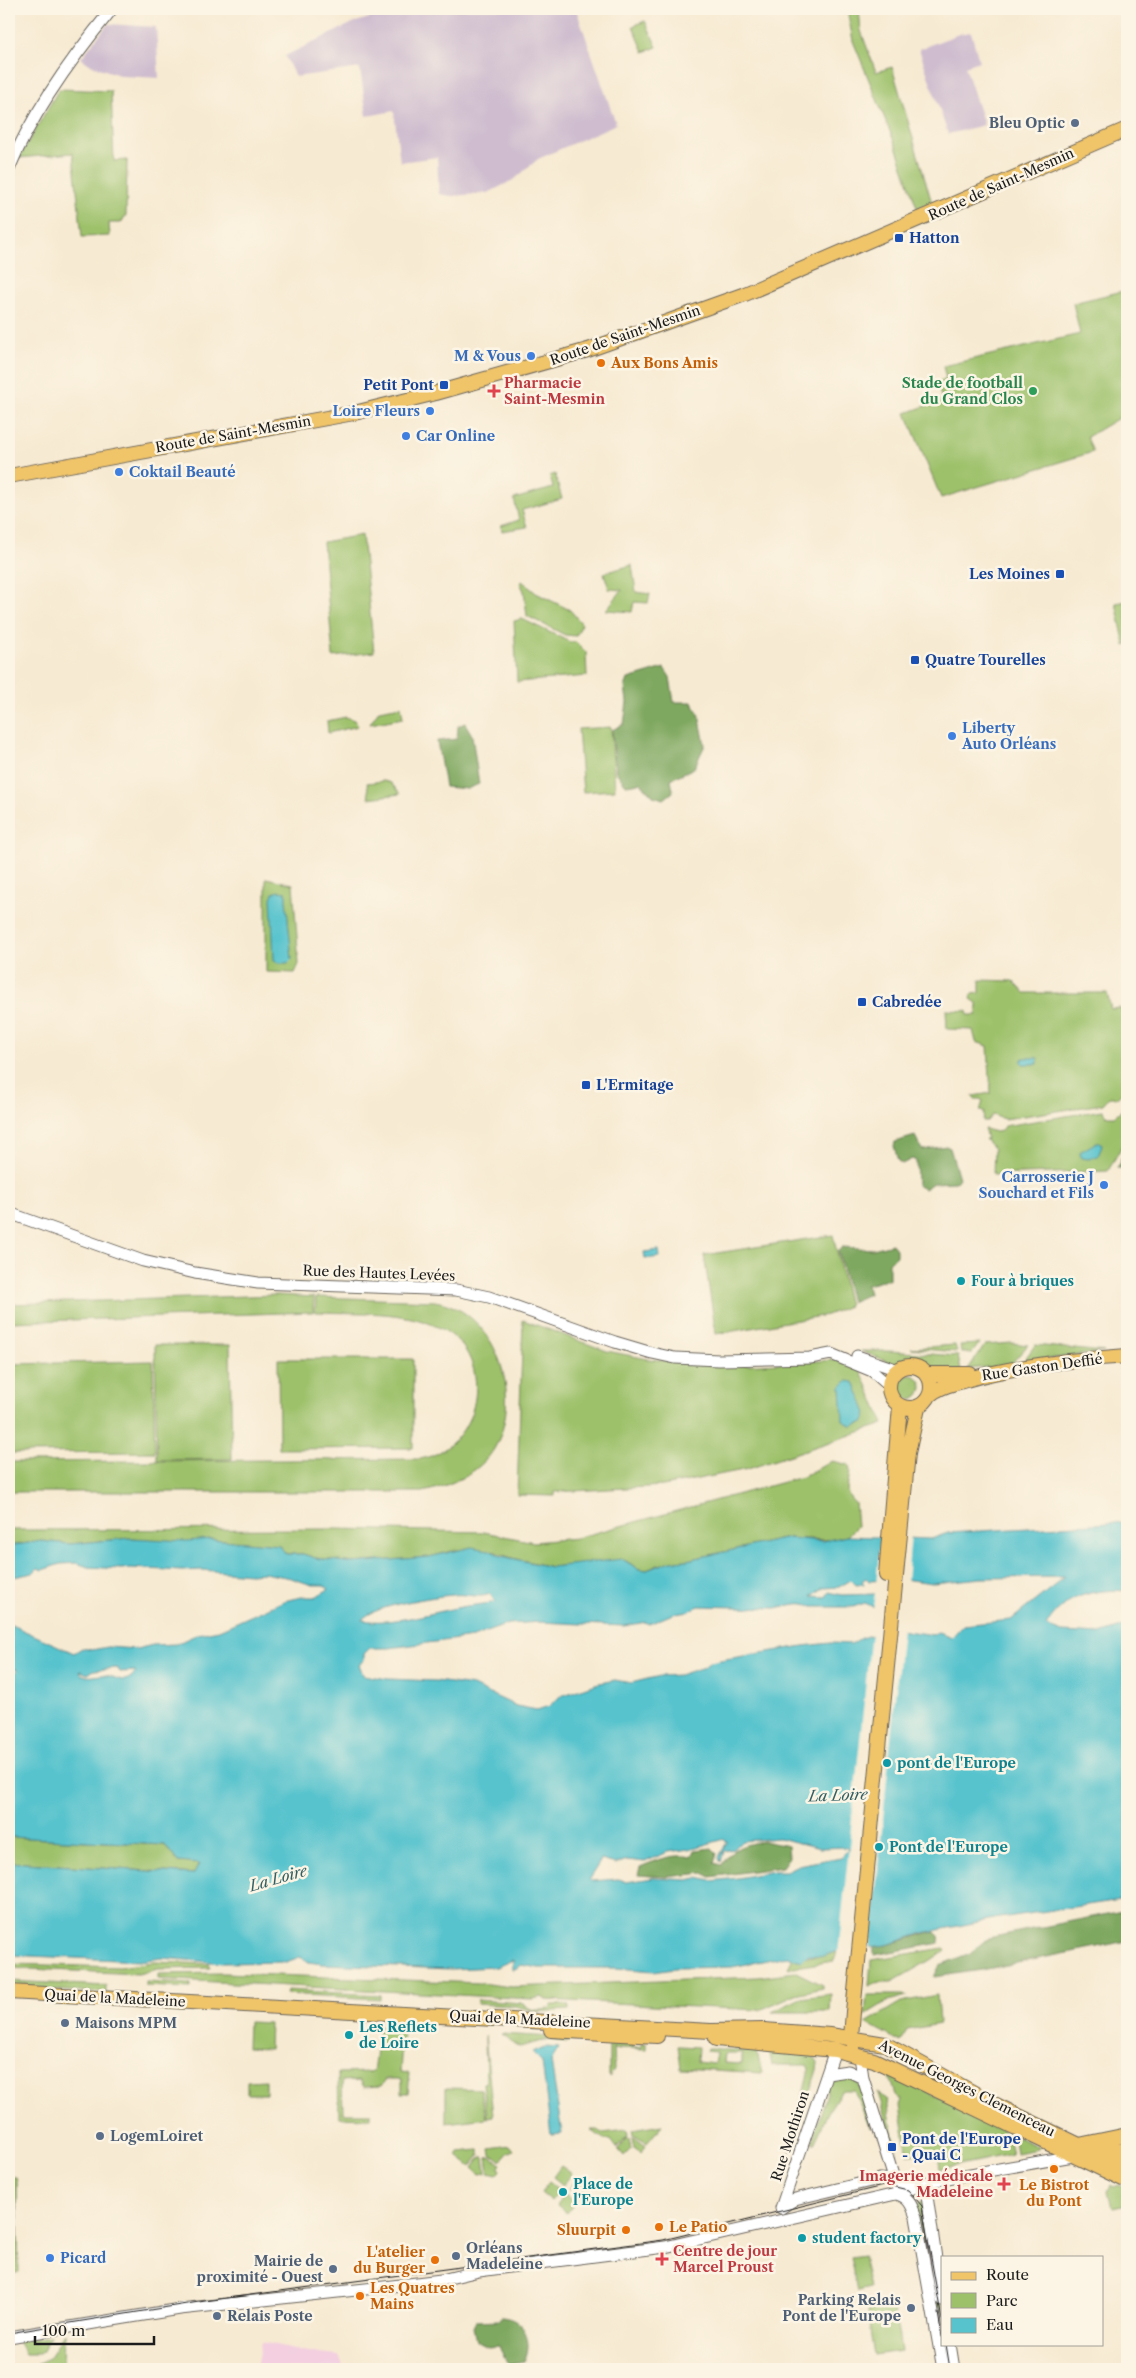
<svg xmlns="http://www.w3.org/2000/svg" width="1136" height="2378" viewBox="0 0 1136 2378" font-family="'Libre Caslon Text',serif">
  <rect width="100%" height="100%" fill="#fcf5e5"/>
  <filter id="ink" filterUnits="userSpaceOnUse"><feTurbulence type="fractalNoise" baseFrequency=".02" numOctaves="2"/><feDisplacementMap in="SourceGraphic" scale="10" xChannelSelector="R" yChannelSelector="G"/><feConvolveMatrix kernelMatrix="1 2 1 2 8 2 1 2 1" color-interpolation-filters="sRGB"/></filter>
  <filter id="wash" filterUnits="userSpaceOnUse"><feTurbulence type="fractalNoise" baseFrequency=".0096" numOctaves="4" result="noise"/><feDisplacementMap in="SourceGraphic" scale="20" xChannelSelector="R" yChannelSelector="G"/><feGaussianBlur stdDeviation="1.12" result="paint"/><feColorMatrix in="noise" values="0 0 0 0 0 0 0 0 0 0 0 0 0 0 0 0 0 1.4 0 .05"/><feComposite in="paint" operator="in"/></filter>
  <g filter="url(#wash)">
    <rect width="100%" height="100%" fill="#f7ead2"/>
    <!-- built -->
    <path fill="#f3cfe0" d="M261,2342L319,2354L339,2356L344,2369H256Z"/>
    <!-- industrial -->
    <path fill="#cfbdcf" d="M397,9H576L616,124L538,159L515,179L488,193L452,196L439,194L437,157L400,162L394,111L367,116L360,68L295,77L285,56L353,23Z
      M108,24L156,27L159,78L122,76L91,65L81,58Z
      M971,32L979,61L965,66L984,125L948,134L919,49L959,34Z"/>
    <!-- green -->
    <path fill="#9dc16b" stroke="#5c6e44" fill-rule="evenodd" d="M847,9H859L861,31L876,72L892,67L932,203L917,208L896,146L853,41Z
      M645,21L657,47L644,52L633,26Z
      M59,89L111,91L114,161L127,160L126,215L121,223H109L110,236L82,237L73,153L19,158Z
      M1127,290V413L1087,437L1093,452L941,498L906,413L942,400L937,382L946,379L943,366L1080,334L1073,303Z
      M555,474L562,499L522,510L527,527L502,531L501,526L519,520L514,499L553,488L550,476Z
      M362,535L374,652L333,657L323,542Z
      M632,565L636,592L650,594L648,603L634,602L632,612L606,610L622,590L609,589L604,573Z
      M522,581L536,593L570,610L582,624L576,636L565,635L527,616L524,591L520,583Z
      M1127,601V645L1125,646L1116,603Z
      M522,619L570,642H576L586,652L587,676L517,682L514,621Z
      M401,706L403,718L370,724L379,710Z
      M346,717L354,720L358,726L328,733L327,721Z
      M611,727L615,790L583,792L578,729Z
      M384,781L391,783L400,794L369,798L367,783Z
      M266,878L293,884L299,964L295,973L266,972Z
      M980,980L1013,981L1025,993H1107L1111,1009L1120,1008L1127,1025V1087L1117,1097H1109L1103,1104L1004,1119L992,1115L987,1121H983L984,1112L980,1111L983,1101L980,1099H974L973,1096L991,1093L988,1046L976,1042L973,1030L947,1029L946,1010L967,1011L968,1015H977V1003L971,999L972,994L980,993Z
      M1127,1094V1137L1108,1171L993,1175L994,1149L985,1139H987L984,1129L996,1132L1001,1131L1004,1126L1103,1110L1107,1116H1114L1122,1110L1123,1099Z
      M833,1235L849,1306L827,1315L716,1334L704,1255Z
      M277,1295L314,1297L313,1312L9,1322V1304Z
      M316,1297L435,1301C498,1312 524,1398 494,1449C480,1473 449,1486 423,1492H9V1462L420,1459C480,1448 498,1359 442,1329C404,1309 356,1314 315,1312Z
      M523,1320L607,1351L648,1359L720,1366L837,1360L860,1369L884,1424L748,1469L663,1486L555,1492V1496L517,1495Z
      M1012,1343L1028,1345L1010,1365L989,1369L988,1367L968,1369L985,1345Z
      M979,1344L972,1353H961L960,1345Z
      M155,1345H230L232,1459L157,1460Z
      M955,1345L957,1352L911,1348Z
      M1035,1345L1104,1352L1023,1362Z
      M861,1351H889L958,1356L961,1371L930,1369L924,1365L912,1361L896,1365Z
      M278,1359H413V1448L279,1449Z
      M153,1361L155,1452L11,1453L10,1364Z
      M898 1387a12 12 0 1 1 24 0a12 12 0 1 1-24 0Z
      M832,1461L849,1465C853,1482 839,1489 855,1503L857,1526L847,1536L829,1540L788,1538L687,1560L658,1565L647,1570L639,1569L626,1561L551,1567L509,1557L496,1552L456,1550L430,1557L353,1563L315,1558L303,1554H286L278,1545L211,1539L186,1542L131,1538L70,1544L41,1541L9,1546V1530L336,1529L484,1532L534,1542L576,1538L802,1477Z
      M9,1837L165,1845L178,1862L199,1863L195,1874L9,1862Z
      M944,1948L946,1951L892,1982H879L869,1986L871,1960Z
      M837,1952L834,1961L788,1968L793,1957L797,1960C811,1955 823,1956 837,1952Z
      M153,1962L209,1964L211,1968L158,1969L138,1974L9,1968V1964L120,1967Z
      M796,1972L822,1985V1988L796,1994L760,2010L546,2000L542,1997L532,1999L158,1979V1974L224,1973L480,1983L511,1987L758,1977Z
      M9,1981L106,1986V1993L9,1988Z
      M146,1982L190,1984V1988L146,1986Z
      M287,1990L380,1995V1999L286,1994Z
      M831,1994L830,2012H772L801,1998Z
      M867,1995H907V1996L888,2001L865,2015Z
      M937,1995L939,2024L907,2030L901,2042L866,2023L901,2002Z
      M477,2000L523,2003C531,2012 540,2011 551,2008V2005H569V2010L537,2012L515,2006L477,2004Z
      M248,2022L270,2023L269,2049L247,2048Z
      M379,2027L403,2029L400,2072L410,2073L408,2093H402V2079H386L381,2086L364,2087L360,2080L342,2081L343,2113H371V2118L339,2117L338,2073L373,2072Z
      M501,2034L571,2038L567,2042L545,2040L520,2047Z
      M485,2036L493,2116L487,2117L483,2083L486,2082Z
      M609,2040L633,2042V2047H641V2043H646V2049L620,2048V2050L614,2049L613,2047L614,2069L609,2078Z
      M678,2046L698,2047L697,2062L714,2064L716,2052L706,2051L707,2048L757,2052L762,2073L681,2068ZM725,2053H742V2064L724,2063Z
      M769,2050L812,2055L818,2062L817,2070L789,2156L809,2069L807,2065H772Z
      M888,2071L1010,2134L1009,2141L1012,2154L940,2169L938,2152L908,2155L900,2105L902,2100L896,2095Z
      M840,2074L858,2080L872,2125L870,2128L854,2090H842L831,2107L814,2144L812,2142L827,2093V2086Z
      M266,2080V2094H247V2081Z
      M446,2088L481,2089L486,2118L446,2123Z
      M878,2093L888,2100L887,2102L897,2152Z
      M662,2125L647,2143L633,2135L632,2130Z
      M591,2130H598L603,2133L627,2130L628,2136L616,2148L610,2140H605Z
      M1013,2135L1039,2147L1038,2149L1016,2153Z
      M629,2138L631,2149L624,2156L618,2149L626,2139Z
      M632,2138H635L646,2146L641,2153L634,2148Z
      M510,2145L514,2150L508,2153L501,2161L491,2154L490,2148Z
      M479,2150L480,2155L471,2167L457,2156L459,2152Z
      M491,2156L501,2164L499,2167L500,2170L497,2175L489,2173L487,2157Z
      M481,2157H484L486,2173L480,2174L473,2168Z
      M561,2166L572,2174L563,2185L553,2177Z
      M9,2177H16L17,2182L19,2272L9,2275Z
      M577,2178L588,2186L579,2197L569,2189Z
      M549,2182L559,2190L551,2201L541,2193Z
      M1111,2185L1114,2187L1119,2185L1127,2189V2204L1112,2207L1108,2191Z
      M565,2194L575,2202L567,2213L557,2205Z
      M925,2200L942,2309V2344H948L946,2369L915,2205Z
      M863,2255L870,2288L857,2291L850,2257Z
      M894,2306L901,2351L874,2355L867,2311Z
      M64,2333L63,2365H71L70,2369H33V2365C52,2362 55,2347 64,2333Z
      M50,2336L43,2351L39,2354H25L18,2341Z"/>
    <!-- forest -->
    <path fill="#7ea75f" stroke="#4d623e" d="M664,668L670,677L674,702H692L699,714L705,745L694,768L671,779L673,792L664,799L653,796L641,783L626,785L616,772L612,730L624,724L627,702L625,687L628,679Z
      M465,723L472,735L479,784L467,789L445,787L437,741L457,739L458,726Z
      M915,1136L922,1150L946,1146L950,1148L959,1178L956,1182L933,1183L924,1189L917,1185L916,1161L912,1159L902,1164L898,1161L894,1146L895,1142Z
      M1127,1147V1168H1117Z
      M892,1244L896,1249V1256L889,1263V1279L867,1285L869,1294L851,1302L838,1251L842,1247L873,1249Z
      M763,1841L788,1846L789,1857L782,1867L710,1877L704,1873L666,1877L638,1875L640,1867C657,1860 674,1853 692,1857L695,1850L712,1848L717,1853L714,1863L722,1865C732,1847 743,1845 763,1841Z
      M1127,1910V1941L982,1970L934,1977L940,1965L970,1953L988,1938Z
      M934,1931L939,1936L940,1943L874,1955V1946L887,1945Z
      M501,2317C525,2318 534,2342 524,2361L510,2364L503,2356L499,2346L488,2347L476,2341L473,2327L476,2321L499,2320Z"/>
    <!-- water -->
    <path fill="#56c3cd" stroke="#397074" fill-rule="evenodd" d="M279,891L286,892V899L292,959L288,963H279L274,960L271,898L273,893Z
      M1023,1058H1038V1064H1023L1021,1062Z
      M1097,1142H1100L1102,1146L1098,1156L1089,1159L1081,1158L1080,1152Z
      M659,1250L660,1257L645,1259L644,1252Z
      M847,1381L854,1382L867,1413L864,1422L852,1426L843,1421L841,1387Z
      M1127,1522V1591C1095,1588 1062,1596 1046,1626L1062,1632L1100,1634L1127,1625V1899L993,1919L923,1933L887,1945L842,1950L823,1956L809,1955L801,1961L787,1956L732,1967L674,1968L654,1971L617,1968H539L522,1965L513,1970V1960L496,1967L451,1969L322,1964L309,1962L300,1957L286,1962L223,1963L162,1958L139,1961L9,1955V1862L194,1874L199,1864L178,1862L165,1845L9,1837V1677L18,1670L9,1668V1624L74,1653L82,1648L92,1650L108,1647L136,1649L153,1645L176,1644L198,1634L219,1630L284,1601L302,1597H315L329,1589L324,1585H312L291,1578L264,1573L250,1574L202,1570L182,1571L131,1568L121,1569L88,1567L77,1563L60,1564L42,1570L38,1568L33,1573L9,1578V1546L41,1541L70,1544L131,1538L186,1541L211,1539L279,1545L286,1554H303L315,1558L353,1563L429,1557L472,1547L489,1550L502,1556L551,1567L622,1559L639,1569L647,1570L671,1561L687,1560L788,1538L823,1541L847,1536L931,1539L948,1533ZM1065,1577L1011,1620L963,1625L952,1637L938,1632L933,1635L893,1629L861,1638L851,1644L831,1643L803,1646L726,1659L710,1662L704,1667L679,1675L660,1676L631,1683L615,1680L595,1684L561,1696L549,1706L537,1710L516,1706L473,1686L436,1681L388,1679L363,1675L359,1664L364,1660V1654L370,1648H389L473,1637L508,1624L540,1622L624,1626L646,1622L649,1624L675,1613L689,1611L699,1606L776,1608C788,1606 802,1600 813,1607H853L865,1603L874,1607L876,1594L842,1595L829,1592L826,1597L812,1596L823,1588L839,1587L851,1580L856,1585L864,1584L862,1581L866,1578L869,1581L903,1579L933,1583L981,1578ZM490,1594L495,1602C482,1605 468,1605 456,1608C428,1614 390,1625 362,1620C371,1606 436,1596 453,1595C466,1593 478,1599 490,1594ZM117,1668L120,1672L136,1671C125,1689 115,1674 101,1675C92,1676 90,1678 81,1674L80,1671L88,1674L94,1670ZM779,1838L820,1848L847,1847L848,1850L841,1857L798,1865L786,1871H774L738,1878L711,1881L697,1878L688,1880L653,1878L626,1882L618,1879L591,1881L589,1879L601,1860L616,1864L627,1860L645,1862L668,1852L689,1849L725,1839L727,1842L719,1857L721,1862L724,1851L734,1849L742,1841Z
      M545,2047L559,2048L551,2061L562,2134L551,2135L542,2062L532,2052Z"/>
    <!-- pier -->
    <path fill="#f7ead2" d="M881,1533L911,1534L907,1582L891,1581L876,1584Z
      M875,1592L882,1593L886,1598L885,1605L879,1609H873Z
      M888,1627L902,1628L870,1950L838,1954L871,1632Z"/>
  </g>
  <g filter="url(#ink)">
    <g fill="none" stroke-linecap="round" stroke-linejoin="round">
      <!-- minor casing -->
      <g stroke="#69645c" stroke-width="13">
        <path id="minor" d="M9,169C31,115 75,54 112,9
          M9,1213L143,1261L195,1273L258,1283L456,1290L489,1297L615,1342L652,1353L675,1358L719,1360L810,1358L831,1354L872,1371L889,1386
          M857,1356L898,1370
          M860,2056L863,2078L896,2185
          M827,2074L848,2071L863,2078
          M896,2194C909,2197 912,2206 916,2217L943,2369
          M781,2208L795,2199L879,2179L895,2180L921,2188L927,2196L942,2300
          M781,2208L835,2050
          M9,2337L180,2309L384,2287L441,2280L479,2271L665,2247L896,2194L936,2180L1073,2156
          M950,2344L954,2369"/>
      </g>
      <!-- major casing -->
      <g stroke="#69645c" stroke-width="16">
        <path id="major" d="M9,476L354,413L436,393L588,350L745,294L1127,129
          M889 1387a21 21 0 1 1 42 0a21 21 0 1 1-42 0Z
          M927,1374H970
          M931,1394C942,1385 954,1384 966,1380C1019,1365 1073,1360 1127,1356
          M886,1575L900,1406
          M9,1992L711,2031L764,2030L830,2035L885,2044L994,2104L1127,2168
          M551,2030L657,2036
          M716,2039L835,2050L874,2060L1127,2181
          M854,2044L851,2037L853,2012L908,1453L918,1408
          M1079,2145L1127,2135
          M1101,2153L1127,2150"/>
      </g>
      <!-- minor -->
      <use href="#minor" stroke="#fff" stroke-width="11"/>
      <!-- major -->
      <use href="#major" stroke="#f0c469" stroke-width="14"/>
      <!-- tram -->
      <path stroke="#1c1c1c" stroke-width="1" d="M938,2313L942,2337
        M9,2333L205,2301L663,2240L887,2185L908,2190L922,2206L942,2320
        M946,2344L950,2369"/>
    </g>
  </g>
  <!-- markers -->
  <g fill="#5c6f8a" stroke="#fcf5e5" stroke-width="2">
    <circle cx="1075" cy="123" r="5"/>
    <circle cx="65" cy="2023" r="5"/>
    <circle cx="100" cy="2136" r="5"/>
    <circle cx="456" cy="2256" r="5"/>
    <circle cx="333" cy="2269" r="5"/>
    <circle cx="911" cy="2308" r="5"/>
    <circle cx="217" cy="2316" r="5"/>
  </g>
  <g fill="#1a4fb4" stroke="#fcf5e5" stroke-width="2">
    <rect x="894" y="233" width="10" height="10" rx="2.5"/>
    <rect x="439" y="380" width="10" height="10" rx="2.5"/>
    <rect x="1055" y="569" width="10" height="10" rx="2.5"/>
    <rect x="910" y="655" width="10" height="10" rx="2.5"/>
    <rect x="857" y="997" width="10" height="10" rx="2.5"/>
    <rect x="581" y="1080" width="10" height="10" rx="2.5"/>
    <rect x="887" y="2142" width="10" height="10" rx="2.5"/>
  </g>
  <g fill="#3f7fe0" stroke="#fcf5e5" stroke-width="2">
    <circle cx="531" cy="356" r="5"/>
    <circle cx="430" cy="411" r="5"/>
    <circle cx="406" cy="436" r="5"/>
    <circle cx="119" cy="472" r="5"/>
    <circle cx="952" cy="736" r="5"/>
    <circle cx="1104" cy="1185" r="5"/>
    <circle cx="50" cy="2258" r="5"/>
  </g>
  <g fill="#e8710a" stroke="#fcf5e5" stroke-width="2">
    <circle cx="601" cy="363" r="5"/>
    <circle cx="1054" cy="2169" r="5"/>
    <circle cx="659" cy="2227" r="5"/>
    <circle cx="626" cy="2230" r="5"/>
    <circle cx="435" cy="2260" r="5"/>
    <circle cx="360" cy="2296" r="5"/>
  </g>
  <g fill="#e0444e" stroke="#fcf5e5" stroke-width="2">
    <path d="M491.5 383.5h5v5h5v5h-5v5h-5v-5h-5v-5h5z"/>
    <path d="M1001.5 2176.5h5v5h5v5h-5v5h-5v-5h-5v-5h5z"/>
    <path d="M659.5 2251.5h5v5h5v5h-5v5h-5v-5h-5v-5h5z"/>
  </g>
  <circle fill="#2e9e5b" stroke="#fcf5e5" stroke-width="2" cx="1033" cy="391" r="5"/>
  <g fill="#0f9aa8" stroke="#fcf5e5" stroke-width="2">
    <circle cx="961" cy="1281" r="5"/>
    <circle cx="887" cy="1763" r="5"/>
    <circle cx="879" cy="1847" r="5"/>
    <circle cx="349" cy="2035" r="5"/>
    <circle cx="563" cy="2192" r="5"/>
    <circle cx="802" cy="2238" r="5"/>
  </g>
  <g text-anchor="middle" dominant-baseline="central" stroke-width="5" stroke-linejoin="round" paint-order="stroke">
    <!-- service labels -->
    <g font-size="14" font-weight="bold" fill="#4e5e75" stroke="#fcf5e5" text-anchor="start">
      <text x="1065" y="123" text-anchor="end">Bleu Optic</text>
      <text x="75" y="2023">Maisons MPM</text>
      <text x="110" y="2136">LogemLoiret</text>
      <text x="466" y="2248">Orléans<tspan x="466" dy="16">Madeleine</tspan></text>
      <text x="323" y="2261" text-anchor="end">Mairie de<tspan x="323" dy="16">proximité - Ouest</tspan></text>
      <text x="901" y="2300" text-anchor="end">Parking Relais<tspan x="901" dy="16">Pont de l'Europe</tspan></text>
      <text x="227" y="2316">Relais Poste</text>
    </g>
    <!-- street labels -->
    <g font-size="14" fill="#1c1c1c" stroke="#fcf5e5">
      <text transform="translate(1001 184) rotate(-24)">Route de Saint-Mesmin</text>
      <text transform="translate(625 335) rotate(-19)">Route de Saint-Mesmin</text>
      <text transform="translate(233 434) rotate(-10)">Route de Saint-Mesmin</text>
      <text transform="translate(379 1273) rotate(2)">Rue des Hautes Levées</text>
      <text transform="translate(1042 1367) rotate(-8)">Rue Gaston Deffié</text>
      <text transform="translate(115 1998) rotate(3)">Quai de la Madeleine</text>
      <text transform="translate(520 2019) rotate(3)">Quai de la Madeleine</text>
      <text transform="translate(967 2088) rotate(27)">Avenue Georges Clemenceau</text>
      <text transform="translate(790 2136) rotate(-72)">Rue Mothiron</text>
    </g>
    <!-- transit labels -->
    <g font-size="14" font-weight="bold" fill="#164399" stroke="#fcf5e5" text-anchor="start">
      <text x="909" y="238">Hatton</text>
      <text x="434" y="385" text-anchor="end">Petit Pont</text>
      <text x="1050" y="574" text-anchor="end">Les Moines</text>
      <text x="925" y="660">Quatre Tourelles</text>
      <text x="872" y="1002">Cabredée</text>
      <text x="596" y="1085">L'Ermitage</text>
      <text x="902" y="2139">Pont de l'Europe<tspan x="902" dy="16">- Quai C</tspan></text>
    </g>
    <!-- shop labels -->
    <g font-size="14" font-weight="bold" fill="#366cbe" stroke="#fcf5e5" text-anchor="start">
      <text x="521" y="356" text-anchor="end">M &amp; Vous</text>
      <text x="420" y="411" text-anchor="end">Loire Fleurs</text>
      <text x="416" y="436">Car Online</text>
      <text x="129" y="472">Coktail Beauté</text>
      <text x="962" y="728">Liberty<tspan x="962" dy="16">Auto Orléans</tspan></text>
      <text x="1094" y="1177" text-anchor="end">Carrosserie J<tspan x="1094" dy="16">Souchard et Fils</tspan></text>
      <text x="60" y="2258">Picard</text>
    </g>
    <!-- food labels -->
    <g font-size="14" font-weight="bold" fill="#c56008" stroke="#fcf5e5" text-anchor="start">
      <text x="611" y="363">Aux Bons Amis</text>
      <text x="1054" y="2185" text-anchor="middle">Le Bistrot<tspan x="1054" dy="16">du Pont</tspan></text>
      <text x="669" y="2227">Le Patio</text>
      <text x="616" y="2230" text-anchor="end">Sluurpit</text>
      <text x="425" y="2252" text-anchor="end">L'atelier<tspan x="425" dy="16">du Burger</tspan></text>
      <text x="370" y="2288">Les Quatres<tspan x="370" dy="16">Mains</tspan></text>
    </g>
    <!-- health labels -->
    <g font-size="14" font-weight="bold" fill="#be3a42" stroke="#fcf5e5" text-anchor="start">
      <text x="504" y="383">Pharmacie<tspan x="504" dy="16">Saint-Mesmin</tspan></text>
      <text x="993" y="2176" text-anchor="end">Imagerie médicale<tspan x="993" dy="16">Madeleine</tspan></text>
      <text x="673" y="2251">Centre de jour<tspan x="673" dy="16">Marcel Proust</tspan></text>
    </g>
    <!-- leisure labels -->
    <g font-size="14" font-weight="bold" fill="#27864d" stroke="#fcf5e5" text-anchor="end">
      <text x="1023" y="383">Stade de football<tspan x="1023" dy="16">du Grand Clos</tspan></text>
    </g>
    <!-- culture labels -->
    <g font-size="14" font-weight="bold" fill="#0d838f" stroke="#fcf5e5" text-anchor="start">
      <text x="971" y="1281">Four à briques</text>
      <text x="897" y="1763">pont de l'Europe</text>
      <text x="889" y="1847">Pont de l'Europe</text>
      <text x="359" y="2027">Les Reflets<tspan x="359" dy="16">de Loire</tspan></text>
      <text x="573" y="2184">Place de<tspan x="573" dy="16">l'Europe</tspan></text>
      <text x="812" y="2238">student factory</text>
    </g>
    <!-- water labels -->
    <g font-size="15" font-style="italic" fill="#335f63" stroke="#fcf5e5">
      <text transform="translate(838 1795) rotate(-2)">La Loire</text>
      <text transform="translate(278 1878) rotate(-16)">La Loire</text>
    </g>
  </g>
  <!-- margin -->
  <rect width="1136" height="2378" fill="none" stroke="#fcf5e5" stroke-width="30"/>
  <!-- legend -->
  <rect x="941" y="2256" width="162" height="90" fill="#fcf5e5" stroke="#a29e95"/>
  <rect x="951" y="2272" width="25" height="8" fill="#f0c469" stroke="#a29e95"/>
  <text x="986" y="2280" font-size="15" fill="#1c1c1c">Route</text>
  <rect x="951" y="2293" width="25" height="15" fill="#9dc16b" stroke="#a29e95"/>
  <text x="986" y="2306" font-size="15" fill="#1c1c1c">Parc</text>
  <rect x="951" y="2318" width="25" height="15" fill="#56c3cd" stroke="#a29e95"/>
  <text x="986" y="2330" font-size="15" fill="#1c1c1c">Eau</text>
  <!-- scale -->
  <path d="M35 2336v8h119v-8" fill="none" stroke="#1c1c1c" stroke-width="2.5"/>
  <text x="42" y="2336" font-size="15" fill="#1c1c1c" stroke="#fcf5e5" stroke-width="4" paint-order="stroke">100 m</text>
</svg>
